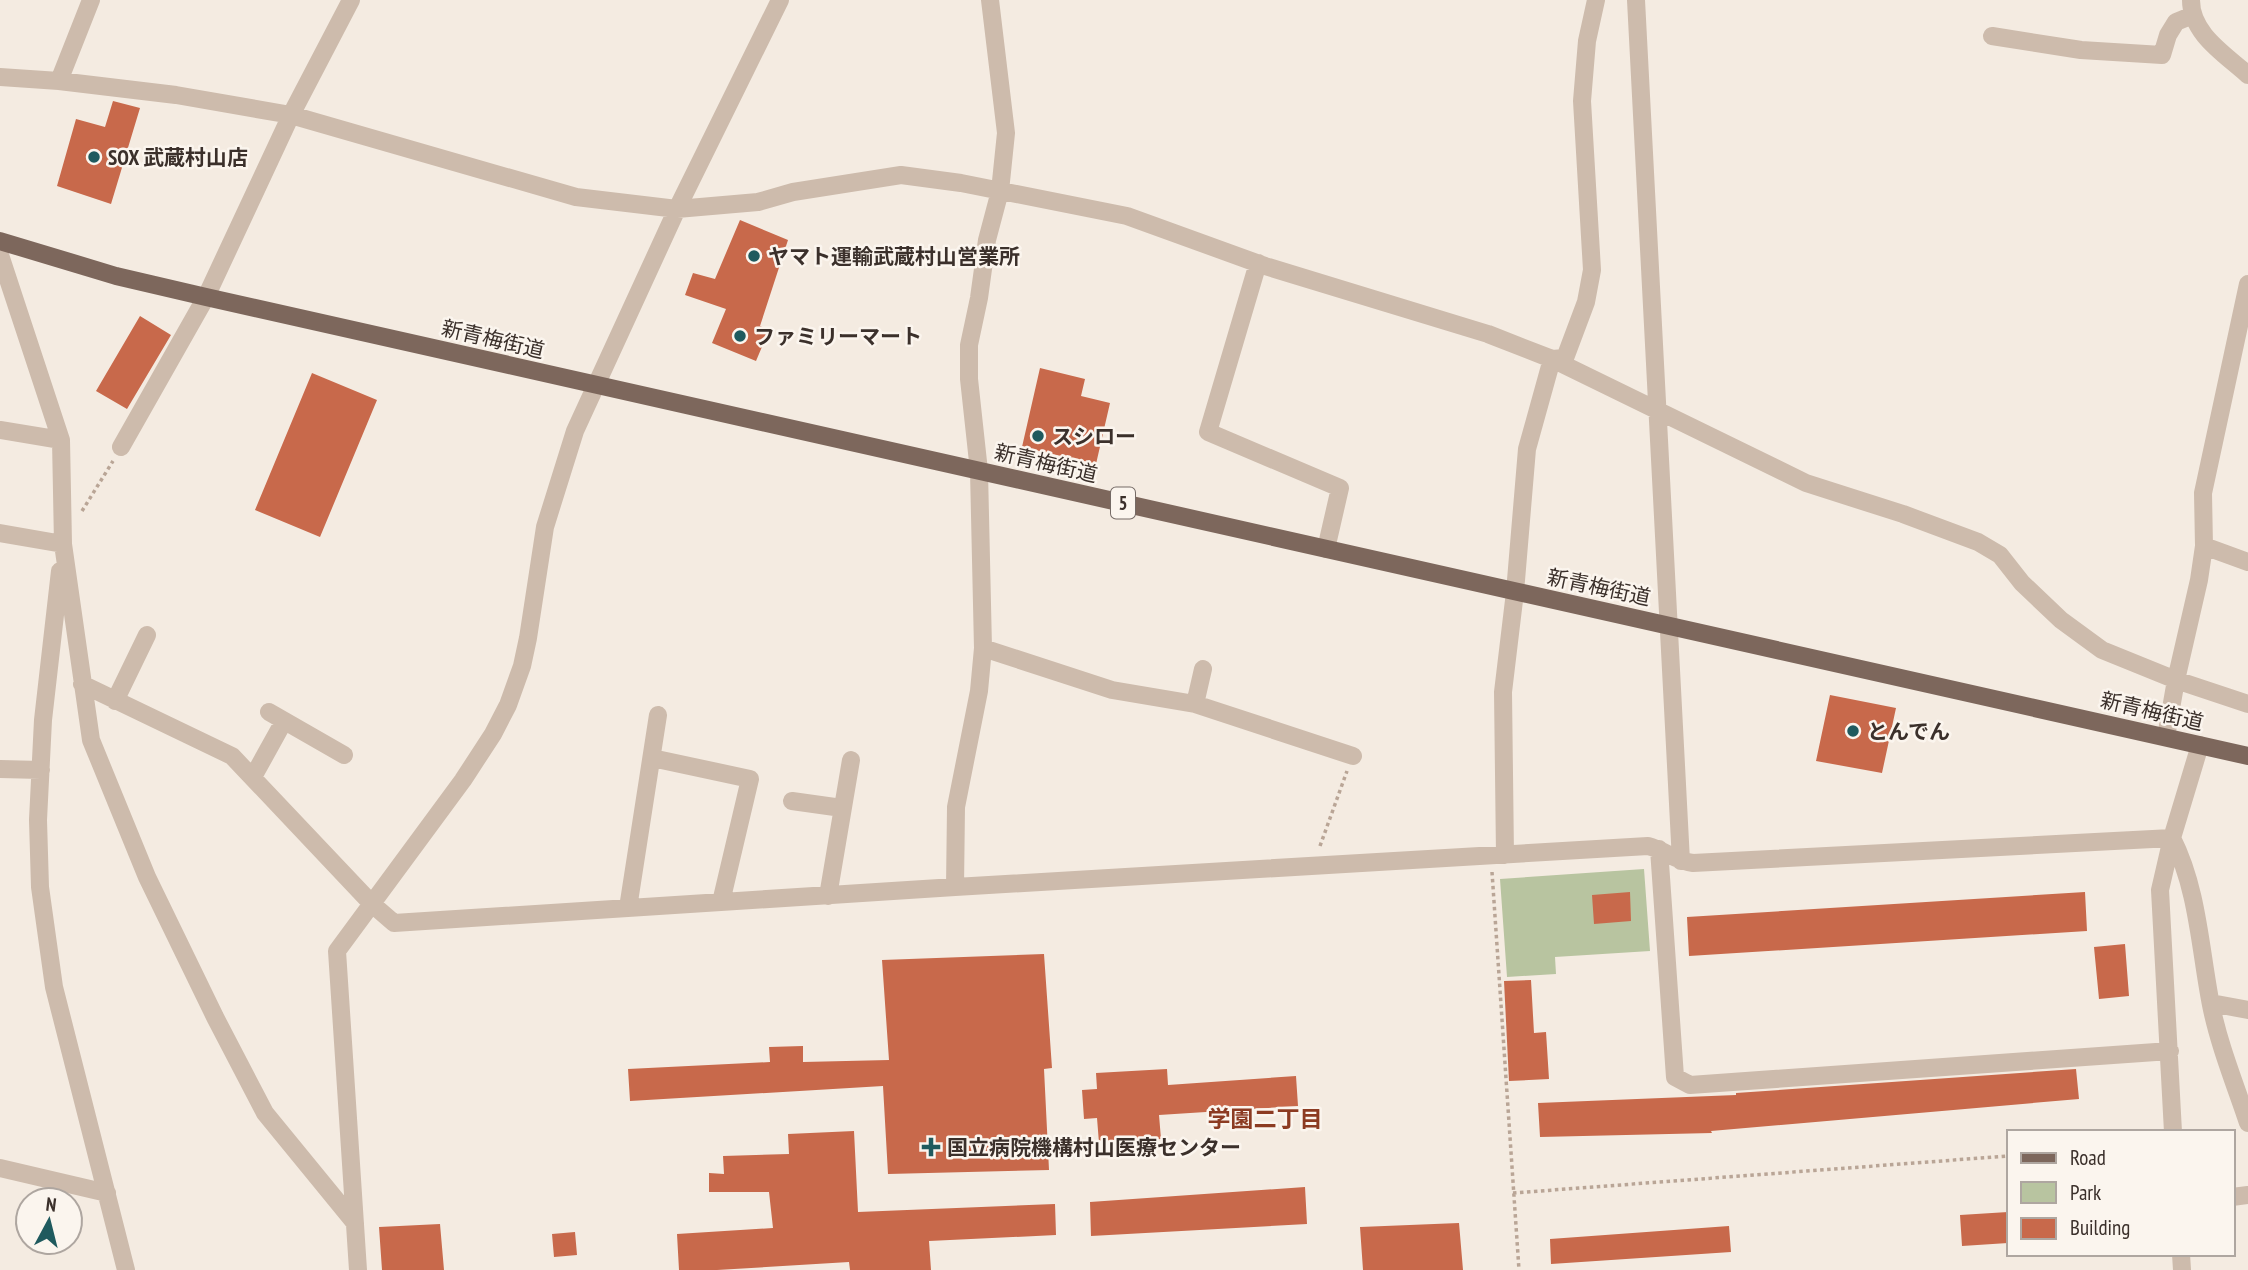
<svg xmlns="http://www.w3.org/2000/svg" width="2248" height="1270" viewBox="0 0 2248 1270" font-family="'PT Sans Narrow','Noto Sans JP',sans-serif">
  <rect width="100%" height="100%" fill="#f4ebe1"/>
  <!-- green -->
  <path fill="#b8c4a0" d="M1644,869L1650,951L1555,957L1556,974L1507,977L1500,879Z"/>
  <!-- building -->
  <path fill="#c8694b" d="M113,101L140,108L111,204L57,186L76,119L105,127Z
    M740,220L788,240L760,326L769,330L756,361L712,343L726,309L685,295L693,273L715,279Z
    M140,316L171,335L127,409L96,391Z
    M1040,368L1085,379L1081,396L1110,403L1096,464L1022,447Z
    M312,373L377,400L320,537L255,510Z
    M1830,695L1896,708L1882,773L1816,761Z
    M1630,892L1631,921L1594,924L1592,895Z
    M2085,892L2087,931L1689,956L1687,917Z
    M2125,944L2129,996L2099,999L2094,947Z
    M1044,954L1052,1068L1044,1069L1049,1170L888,1174L883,1086L630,1101L628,1069L770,1062L769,1047L803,1046V1062L889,1060L882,960Z
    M1531,980L1534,1033L1546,1032L1549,1079L1509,1081L1504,981Z
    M1167,1069L1168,1085L1296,1076L1298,1106L1159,1115L1161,1139L1099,1143L1097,1118L1084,1119L1082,1090L1097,1089L1096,1073Z
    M2076,1069L2079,1099L1711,1131L1712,1133L1540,1137L1538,1103L1736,1095V1093Z
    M854,1131L858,1212L1055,1204L1056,1235L929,1241L931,1270H850L849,1262L717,1270H679L677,1234L773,1228L769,1192H709V1173L724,1174L723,1156L789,1154L788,1134Z
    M1305,1187L1307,1224L1091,1236L1090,1202Z
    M2008,1212V1243L1962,1246L1960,1215Z
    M1459,1223L1463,1270H1363L1360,1227Z
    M440,1224L444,1270H382L379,1227Z
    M1729,1226L1731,1252L1551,1264L1550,1239Z
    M575,1232L577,1255L554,1257L552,1234Z"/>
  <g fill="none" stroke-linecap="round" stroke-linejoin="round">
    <!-- path -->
    <path stroke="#b9a596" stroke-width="3.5" stroke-dasharray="3.5 3.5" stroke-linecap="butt" d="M82,511L113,461
      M1320,846L1347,771
      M1492,872L1519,1270
      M1513,1193L2008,1156"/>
    <!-- minor -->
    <path stroke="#cdbbac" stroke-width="18" d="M1636,0L1681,861
      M2191,0C2191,34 2225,54 2248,75
      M1992,36L2081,50L2162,55L2168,35L2176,22L2193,15
      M0,77L59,81L176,95L291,115L576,197L677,209L758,202L793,192L901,175L961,183L1127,216L1265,266L1488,334L1552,359L1806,483L1903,514L1978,542L2000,555L2022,583L2061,620L2102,650L2176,680L2248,704
      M59,81L91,0
      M0,255L61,440L63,544L91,740L147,877L215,1017L265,1113L355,1223
      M1258,263L1208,432L1340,488L1326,549
      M0,430L61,440
      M121,447L206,297L291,115L351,0
      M0,533L63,544
      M2204,546L2248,562
      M60,571L43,720L38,820L40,887L54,987L126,1270
      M983,648L1112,690L1195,704L1353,756
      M82,684L232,756L372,904L394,923L955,887L1648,846C1664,850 1676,861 1693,863L2172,838
      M115,701L147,635
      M1195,704L1203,669
      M269,712L344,755
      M2166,737L2176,680L2199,580L2204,546L2203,493L2248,284
      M652,758L750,779L721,902
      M0,769L41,770
      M253,777L284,721
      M792,801L842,808
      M2172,838C2198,889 2200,949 2211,1005C2219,1045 2235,1084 2248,1123
      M1659,849L1675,1077L1690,1085L2170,1051
      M1505,855L1503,692L1515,592L1527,449L1552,359L1565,358L1586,302L1592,270L1582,101L1587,41L1596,0
      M955,887L956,807L979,691L983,648L979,471L969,379V345L979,298L987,240L1000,191L1006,133L990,0
      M828,896L851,760
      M628,908L658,715
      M2211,1003L2248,1010
      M2173,1132L2160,890L2172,838L2200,745
      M0,1168L107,1193
      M2232,1197L2248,1195
      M2181,1254L2182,1270
      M358,1270L337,951L463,780L493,734L508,705L522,666L528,638L545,527L575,431L677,209L780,0"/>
    <!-- major -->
    <path stroke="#7d675c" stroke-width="18" d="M0,241L116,276L206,297L2248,756"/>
  </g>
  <!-- markers -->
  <g fill="#1f5a5e" stroke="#fbf5ee" stroke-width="2.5">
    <circle cx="94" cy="157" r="7"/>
    <circle cx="754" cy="256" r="7"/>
    <circle cx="740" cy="336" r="7"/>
    <circle cx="1038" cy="436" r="7"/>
    <circle cx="1853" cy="731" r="7"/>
    <path d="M927.5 1136.5h7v7h7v7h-7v7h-7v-7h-7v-7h7z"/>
  </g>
  <g text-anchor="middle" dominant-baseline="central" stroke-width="5" stroke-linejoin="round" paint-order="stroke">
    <!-- shield labels -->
    <rect fill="#fbf5ee" stroke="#756b66" stroke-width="2" x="1111" y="487.5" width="24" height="31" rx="5"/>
    <g font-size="19" font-weight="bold" fill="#3b302b">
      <text x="1123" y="503">5</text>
    </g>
    <!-- poi labels -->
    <g font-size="21" font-weight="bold" fill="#3b302b" stroke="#fbf5ee" text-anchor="start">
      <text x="108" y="157">SOX 武蔵村山店</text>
      <text x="768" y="256">ヤマト運輸武蔵村山営業所</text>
      <text x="754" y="336">ファミリーマート</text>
      <text x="1052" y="436">スシロー</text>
      <text x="1867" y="731">とんでん</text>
      <text x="947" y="1147">国立病院機構村山医療センター</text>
    </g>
    <!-- street labels -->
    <g font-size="21" fill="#3b302b" stroke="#fbf5ee">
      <text transform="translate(493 339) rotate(13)">新青梅街道</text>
      <text transform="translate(1046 463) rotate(13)">新青梅街道</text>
      <text transform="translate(1599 587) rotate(12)">新青梅街道</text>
      <text transform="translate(2152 711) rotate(13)">新青梅街道</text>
    </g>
    <!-- neighbourhood labels -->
    <g font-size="23" font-weight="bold" fill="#8c3b22" stroke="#fbf5ee">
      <text x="1265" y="1118">学園二丁目</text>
    </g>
  </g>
  <!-- legend -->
  <rect x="2007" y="1130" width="228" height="126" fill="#fbf5ee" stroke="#aea6a0" stroke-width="2"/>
  <rect x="2021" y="1153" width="35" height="10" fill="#7d675c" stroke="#aea6a0" stroke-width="2"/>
  <text x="2070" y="1165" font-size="21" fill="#3b302b">Road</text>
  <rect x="2021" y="1182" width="35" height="21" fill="#b8c4a0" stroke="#aea6a0" stroke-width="2"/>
  <text x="2070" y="1200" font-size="21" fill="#3b302b">Park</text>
  <rect x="2021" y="1218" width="35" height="21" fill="#c8694b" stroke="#aea6a0" stroke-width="2"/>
  <text x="2070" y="1235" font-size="21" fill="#3b302b">Building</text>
  <!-- north arrow -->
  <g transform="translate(49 1221) rotate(7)"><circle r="33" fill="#fbf5ee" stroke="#aea6a0" stroke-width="2"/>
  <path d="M0-5L12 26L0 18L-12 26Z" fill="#1f5a5e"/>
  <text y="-10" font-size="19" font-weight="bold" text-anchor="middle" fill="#3b302b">N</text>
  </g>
</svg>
